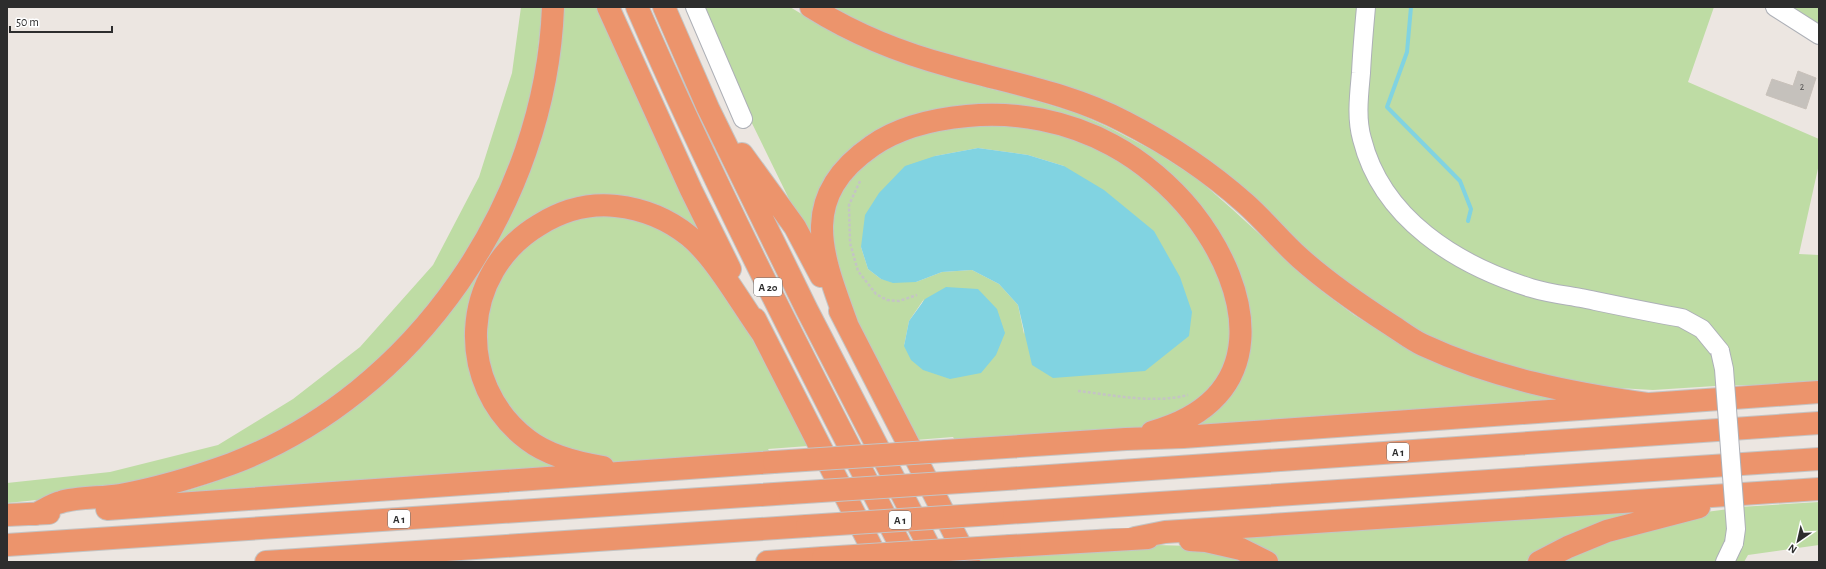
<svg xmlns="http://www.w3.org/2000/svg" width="1826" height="569" viewBox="0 0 1826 569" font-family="'Alegreya Sans',sans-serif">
  <rect width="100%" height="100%" fill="#ece6e1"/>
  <!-- green -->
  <path fill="#bedca4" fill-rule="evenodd" d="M521,7H543L533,88L524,126L484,225L428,310L360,378L293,426L213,465L77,496L7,503V483L110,472L218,445L293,399L360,347L433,265L479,177L512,73Z
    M559,7H600L709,244L692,228L574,203L481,280L483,393L577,470L155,500C201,487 247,474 287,446L482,261Z
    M701,7H790L835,34L899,62L991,89L1025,97L1079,114L1110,128L1156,152L1199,180L1232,209L1323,292L1354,315L1391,338L1424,356L1586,403L1188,434L1220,401L1243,300L1146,158L988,108L849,156L813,248L745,109Z
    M823,7H1714L1688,82L1819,139V164L1799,254L1819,255V383L1715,386L1653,390L1583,386L1511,370L1410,329L1368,303L1208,165L938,57Z
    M1782,7H1819V28Z
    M962,123L1043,127L1115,155L1179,207L1221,276L1236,336L1215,391L1144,428L955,440L953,437L915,440L843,299L827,217L858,164L887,144ZM978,148L1028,155L1064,166L1024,334L1018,305L999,284L972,270L942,272L916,282L881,279L868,269L861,247L935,156ZM924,299L904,346L909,321Z
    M602,211L672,229L728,293L808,446L768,449L770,452L617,463L587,459L563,452L516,423L482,355L490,289L534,233Z
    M1819,502V545L1748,555L1744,562H1730L1740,507Z
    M1647,506L1593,527L1524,562H1278L1227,532Z
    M1729,509L1730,533L1720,562H1556L1613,537L1706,512Z
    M1157,545L1191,546L1255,562H977L975,560Z"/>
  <!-- water -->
  <path fill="#81d3e1" d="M978,148L1028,155L1064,166L1104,190L1154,231L1180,277L1192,312L1189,336L1145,371L1053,378L1032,365L1018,305L999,284L972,270L942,272L916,282L893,283L881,279L868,269L861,247L865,215L879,193L905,166L935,156Z
    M946,287L978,289L997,309L1005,333L996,355L981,373L950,379L923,370L911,360L904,346L909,321L925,299Z"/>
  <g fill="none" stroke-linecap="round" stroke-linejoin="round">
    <!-- stream -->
    <path stroke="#81d3e1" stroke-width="4" d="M1411,7L1407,52L1387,107L1460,181L1471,209L1468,221"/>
  </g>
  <!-- building -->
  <path fill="#c5c1bc" stroke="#c8c1ba" d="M1798,71L1816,78L1806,109L1766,95L1772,79L1793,86Z"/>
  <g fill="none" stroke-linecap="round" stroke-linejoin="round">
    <!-- minor casing -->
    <g stroke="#adb0b7" stroke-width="20">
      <path id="minor" d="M695,7L743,119
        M1366,7C1364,29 1362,51 1361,73C1359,95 1356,118 1362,139C1382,219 1457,265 1531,288C1547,293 1564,295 1581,298C1615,305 1648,312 1682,318L1702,329L1720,351
        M1775,7L1819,35
        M1725,562L1734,543"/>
    </g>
    <!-- highway casing -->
    <g stroke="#c4c4c4" stroke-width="24">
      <path id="highway" d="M608,7L691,190L730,269
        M637,7C719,196 814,379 909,562
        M664,7L708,108L807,310L937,562
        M811,7C854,34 901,53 950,66C1009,83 1070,93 1125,122C1168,144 1210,172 1246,204C1265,221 1281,241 1300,258C1328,283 1360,305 1391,325C1402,332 1412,340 1423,345C1494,378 1570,393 1647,404
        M742,154L795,227L821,276
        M840,311L969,562
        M755,319L879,562
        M847,324C821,253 798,197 872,146C899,127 934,119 967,116C1016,111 1068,121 1112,145C1142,161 1171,186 1192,212C1255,292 1271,399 1152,432
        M960,450L1126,439L1183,437L1819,392
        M603,467C578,463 549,456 528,440C454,384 460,272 539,225C563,210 588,203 616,206C643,209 668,219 689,236C716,258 741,304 762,333
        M976,481L1819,423
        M107,509L774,462
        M36,514C44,510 52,504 61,502C77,497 102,498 120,495C158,488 195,477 231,464C416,394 546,202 553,7
        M993,514L1819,459
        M7,515L49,513
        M1135,538L1165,532L1819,489
        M1190,540L1206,541L1241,549L1267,562
        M7,545L790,493
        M1010,546L1148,538
        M266,562L807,526
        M767,562L823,558
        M1539,562L1568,547L1607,531L1699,507"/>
    </g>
    <!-- path -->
    <path stroke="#c4c4c4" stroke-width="2.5" stroke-dasharray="3 2" stroke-linecap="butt" d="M860,181L849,205L850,243L858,271L876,294L887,300L899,301L917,295
      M1078,391C1113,395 1153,404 1188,395"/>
    <!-- minor -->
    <use href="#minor" stroke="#fff" stroke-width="18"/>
    <!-- highway -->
    <use href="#highway" stroke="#ec946c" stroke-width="22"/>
    <!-- minor-bridge casing -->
    <g stroke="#adb0b7" stroke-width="20" stroke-linecap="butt">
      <path id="minor-bridge" d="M1720,351L1724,369L1736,529L1734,543"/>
    </g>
    <!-- highway-bridge casing -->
    <g stroke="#c4c4c4" stroke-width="24" stroke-linecap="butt">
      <path id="highway-bridge" d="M774,462L960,450
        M790,493L976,481
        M807,526L993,514
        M823,558L1010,546"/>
    </g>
    <!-- minor-bridge -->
    <use href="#minor-bridge" stroke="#fff" stroke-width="18"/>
    <!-- highway-bridge -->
    <use href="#highway-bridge" stroke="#ec946c" stroke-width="22"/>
  </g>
  <g text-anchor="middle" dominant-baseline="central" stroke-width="3" stroke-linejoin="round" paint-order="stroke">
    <!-- number labels -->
    <g font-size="10" fill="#535251">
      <text x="1802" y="87">2</text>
    </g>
    <!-- shield labels -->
    <g fill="#fff" stroke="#6c6c6c" stroke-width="1">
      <rect x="754" y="278" width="28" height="18" rx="3"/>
      <rect x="1387" y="443" width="22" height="18" rx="3"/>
      <rect x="388" y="510" width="22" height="18" rx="3"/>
      <rect x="889" y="511" width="22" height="18" rx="3"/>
    </g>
    <g font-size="11" font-weight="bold" fill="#2d2d2d">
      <text x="768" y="287">A 20</text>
      <text x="1398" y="452">A 1</text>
      <text x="399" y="519">A 1</text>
      <text x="900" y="520">A 1</text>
    </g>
  </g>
  <!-- border -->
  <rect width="1826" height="569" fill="none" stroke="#2d2d2d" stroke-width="16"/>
  <!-- north arrow -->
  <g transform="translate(1798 541) rotate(214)" stroke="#ffffff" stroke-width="3" paint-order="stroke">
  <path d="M0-3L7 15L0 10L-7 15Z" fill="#2d2d2d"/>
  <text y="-6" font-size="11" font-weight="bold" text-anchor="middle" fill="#2d2d2d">N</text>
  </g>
  <!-- scale -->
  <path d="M10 26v6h102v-6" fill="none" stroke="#2d2d2d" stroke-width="2"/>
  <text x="16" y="26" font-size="12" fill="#2d2d2d" stroke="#ffffff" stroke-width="3" paint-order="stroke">50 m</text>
</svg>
